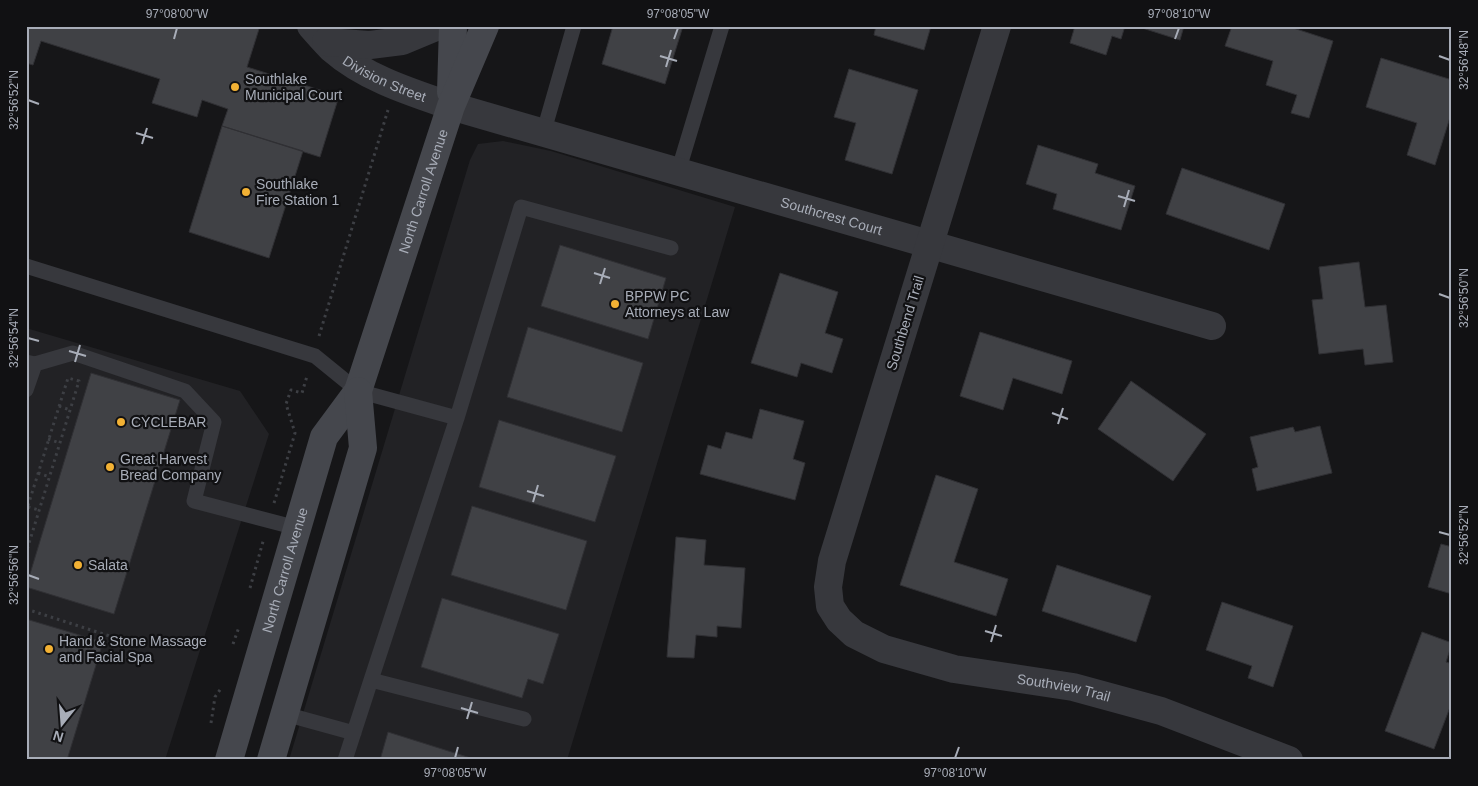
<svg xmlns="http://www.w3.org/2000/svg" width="1478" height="786" viewBox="0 0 1478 786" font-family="Helvetica,sans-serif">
  <rect width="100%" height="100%" fill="#161618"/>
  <!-- built -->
  <path fill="#222225" d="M503,141L551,151L735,207L567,760H289L470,160L478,144Z
    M26,328L240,391L269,434L165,760H26Z"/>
  <!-- building -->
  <path fill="#404145" stroke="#303034" d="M26,26H250L259,29L247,67L339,96L320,157L222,126L228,109L202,100L197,117L152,103L160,79L41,41L33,65L26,63Z
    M613,26H683L665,84L602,64Z
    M876,26H931L924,50L874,35Z
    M1075,26H1125L1121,39L1112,36L1106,55L1070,43Z
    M1136,26H1184L1180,40Z
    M1232,26H1287L1333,41L1309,118L1291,113L1297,95L1266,85L1273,61L1225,46Z
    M1381,58L1452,80V111L1435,165L1407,155L1417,123L1366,107Z
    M849,69L918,90L892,174L845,160L856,123L834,117Z
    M222,126L303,151L269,258L189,232Z
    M1038,145L1098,164L1095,173L1135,186L1121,230L1053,209L1057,194L1026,184Z
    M1182,168L1285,204L1269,250L1166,214Z
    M560,245L666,278L648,339L541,306Z
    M1359,262L1365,307L1386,305L1393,362L1365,365L1363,349L1319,354L1312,300L1323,299L1319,267Z
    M780,273L838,292L825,333L843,339L832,373L801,363L797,377L751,363Z
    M528,327L643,363L622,432L507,397Z
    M980,332L1072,361L1062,394L1013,378L1003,410L960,396Z
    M91,373L180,400L114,614L26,587Z
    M1131,381L1206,434L1173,481L1098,429Z
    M760,409L804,421L793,459L805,463L795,500L700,474L708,445L721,449L726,432L752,439Z
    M499,420L616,456L595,522L479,487Z
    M1320,426L1332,473L1257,491L1252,469L1258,467L1250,437L1293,427L1295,432Z
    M936,475L978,489L954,562L1008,579L996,616L900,585Z
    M472,506L587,541L566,610L451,575Z
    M676,537L706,540L704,565L745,568L741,628L717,626V637L696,635L694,658L667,657Z
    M1441,544L1452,547V594L1428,587Z
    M1057,565L1151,596L1136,642L1042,611Z
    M442,598L559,634L543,684L528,679L522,698L421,667Z
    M1222,602L1293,626L1273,687L1248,678L1252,666L1206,650Z
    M26,619L103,642L67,760H26Z
    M1422,632L1452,643L1446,662L1452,664V702L1434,749L1385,731Z
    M388,732L477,760H380Z"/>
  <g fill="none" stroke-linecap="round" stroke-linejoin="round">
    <!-- path -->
    <path stroke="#3d3f44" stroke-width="3" stroke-dasharray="2.5 4" stroke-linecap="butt" d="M319,336L388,110
      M59,406L70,410
      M48,439L60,443
      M38,473L50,477
      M274,503L295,433L286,404L291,390L302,393L307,376
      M28,507L39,510
      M26,512L68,378L79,381L26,553
      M250,588L264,538
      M26,609L125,641
      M233,644L239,627
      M211,723L215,697L222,687"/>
    <!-- service -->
    <path stroke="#37383d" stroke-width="15" d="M543,134L574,26
      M678,172L722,26
      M26,266L315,356L358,391L457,418
      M26,362L35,364L73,353L185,391L214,422L194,501L297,528
      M26,390L35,364
      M285,714L354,733
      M524,719L371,680L457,418L521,207L671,248
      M345,760L371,680"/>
    <!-- minor -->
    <g stroke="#37383d" stroke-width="28">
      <path id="s1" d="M311,26C318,34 325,42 332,49C365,78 410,92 451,106L1212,326"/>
      <path id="s2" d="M997,26L832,561L828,587L830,606L839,620L854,634L884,649L954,669L1073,687L1161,711L1289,760"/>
      <path d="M326,42L370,45L402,41L438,26"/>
    </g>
    <!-- secondary -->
    <g stroke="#45474d" stroke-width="28">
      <path d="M451,92L453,26"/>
      <path id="s3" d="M229,760L324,437L358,391L451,106L485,26"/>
      <path d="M271,760L363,448L358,391"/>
    </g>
  </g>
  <!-- ticks -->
  <path fill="none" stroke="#a8adb8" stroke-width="2" d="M174,39L177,28M674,39L678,28M1175,39L1179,28M660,56L677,61M1439,56L1450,60M666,67L671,50M28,100L39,104M136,133L153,138M142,144L147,128M1118,196L1135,201M1124,207L1129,190M594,273L610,278M600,284L605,268M1439,294L1450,298M28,338L39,341M69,351L86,356M75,362L80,345M1052,413L1068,419M1058,424L1063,408M527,491L544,496M533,502L538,485M1439,532L1450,535M28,575L39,579M985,631L1002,636M991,642L996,625M461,708L478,713M467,719L472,702M455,758L458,747M955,758L959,747"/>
  <!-- markers -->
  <g fill="#f2b134" stroke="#111113" stroke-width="2">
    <circle cx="235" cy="87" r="5"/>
    <circle cx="246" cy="192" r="5"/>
    <circle cx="615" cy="304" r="5"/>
    <circle cx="121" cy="422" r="5"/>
    <circle cx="110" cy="467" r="5"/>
    <circle cx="78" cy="565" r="5"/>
    <circle cx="49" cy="649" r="5"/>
  </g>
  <g text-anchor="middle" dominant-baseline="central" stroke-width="4.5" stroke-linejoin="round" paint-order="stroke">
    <!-- street labels -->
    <g font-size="14" fill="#a8adb8" stroke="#111113">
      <text stroke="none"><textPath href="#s1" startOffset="92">Division Street</textPath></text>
      <text stroke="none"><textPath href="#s3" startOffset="604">North Carroll Avenue</textPath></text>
      <text stroke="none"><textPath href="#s1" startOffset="560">Southcrest Court</textPath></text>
      <text transform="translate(905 323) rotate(-73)">Southbend Trail</text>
      <text stroke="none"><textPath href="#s3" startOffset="198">North Carroll Avenue</textPath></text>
      <text stroke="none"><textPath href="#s2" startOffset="860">Southview Trail</textPath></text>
    </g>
    <!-- poi labels -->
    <g font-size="14" fill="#a8adb8" stroke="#111113" text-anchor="start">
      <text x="245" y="79">Southlake<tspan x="245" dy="16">Municipal Court</tspan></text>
      <text x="256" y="184">Southlake<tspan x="256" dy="16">Fire Station 1</tspan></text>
      <text x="625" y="296">BPPW PC<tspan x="625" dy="16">Attorneys at Law</tspan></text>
      <text x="131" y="422">CYCLEBAR</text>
      <text x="120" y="459">Great Harvest<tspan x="120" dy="16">Bread Company</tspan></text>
      <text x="88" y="565">Salata</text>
      <text x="59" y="641">Hand &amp; Stone Massage<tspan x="59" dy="16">and Facial Spa</tspan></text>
    </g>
  </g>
  <!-- border -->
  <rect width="1478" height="786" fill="none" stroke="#111113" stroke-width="55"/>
  <!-- north arrow -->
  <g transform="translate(62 724) rotate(197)" stroke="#111113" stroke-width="4" paint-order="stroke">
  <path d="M0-4L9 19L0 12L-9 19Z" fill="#a8adb8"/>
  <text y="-8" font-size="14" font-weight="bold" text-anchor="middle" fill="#a8adb8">N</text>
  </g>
  <rect x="28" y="28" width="1422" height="730" fill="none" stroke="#a8adb8" stroke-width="2"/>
  <g font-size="12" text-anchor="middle" fill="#a8adb8">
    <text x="177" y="18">97°08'00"W</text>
    <text x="678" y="18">97°08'05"W</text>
    <text x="1179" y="18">97°08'10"W</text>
    <text transform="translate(1464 60) rotate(-90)" y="4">32°56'48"N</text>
    <text transform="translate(14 100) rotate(-90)" y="4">32°56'52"N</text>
    <text transform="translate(1464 298) rotate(-90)" y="4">32°56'50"N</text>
    <text transform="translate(14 338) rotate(-90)" y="4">32°56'54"N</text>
    <text transform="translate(1464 535) rotate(-90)" y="4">32°56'52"N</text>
    <text transform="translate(14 575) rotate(-90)" y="4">32°56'56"N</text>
    <text x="455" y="777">97°08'05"W</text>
    <text x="955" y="777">97°08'10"W</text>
  </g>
</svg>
